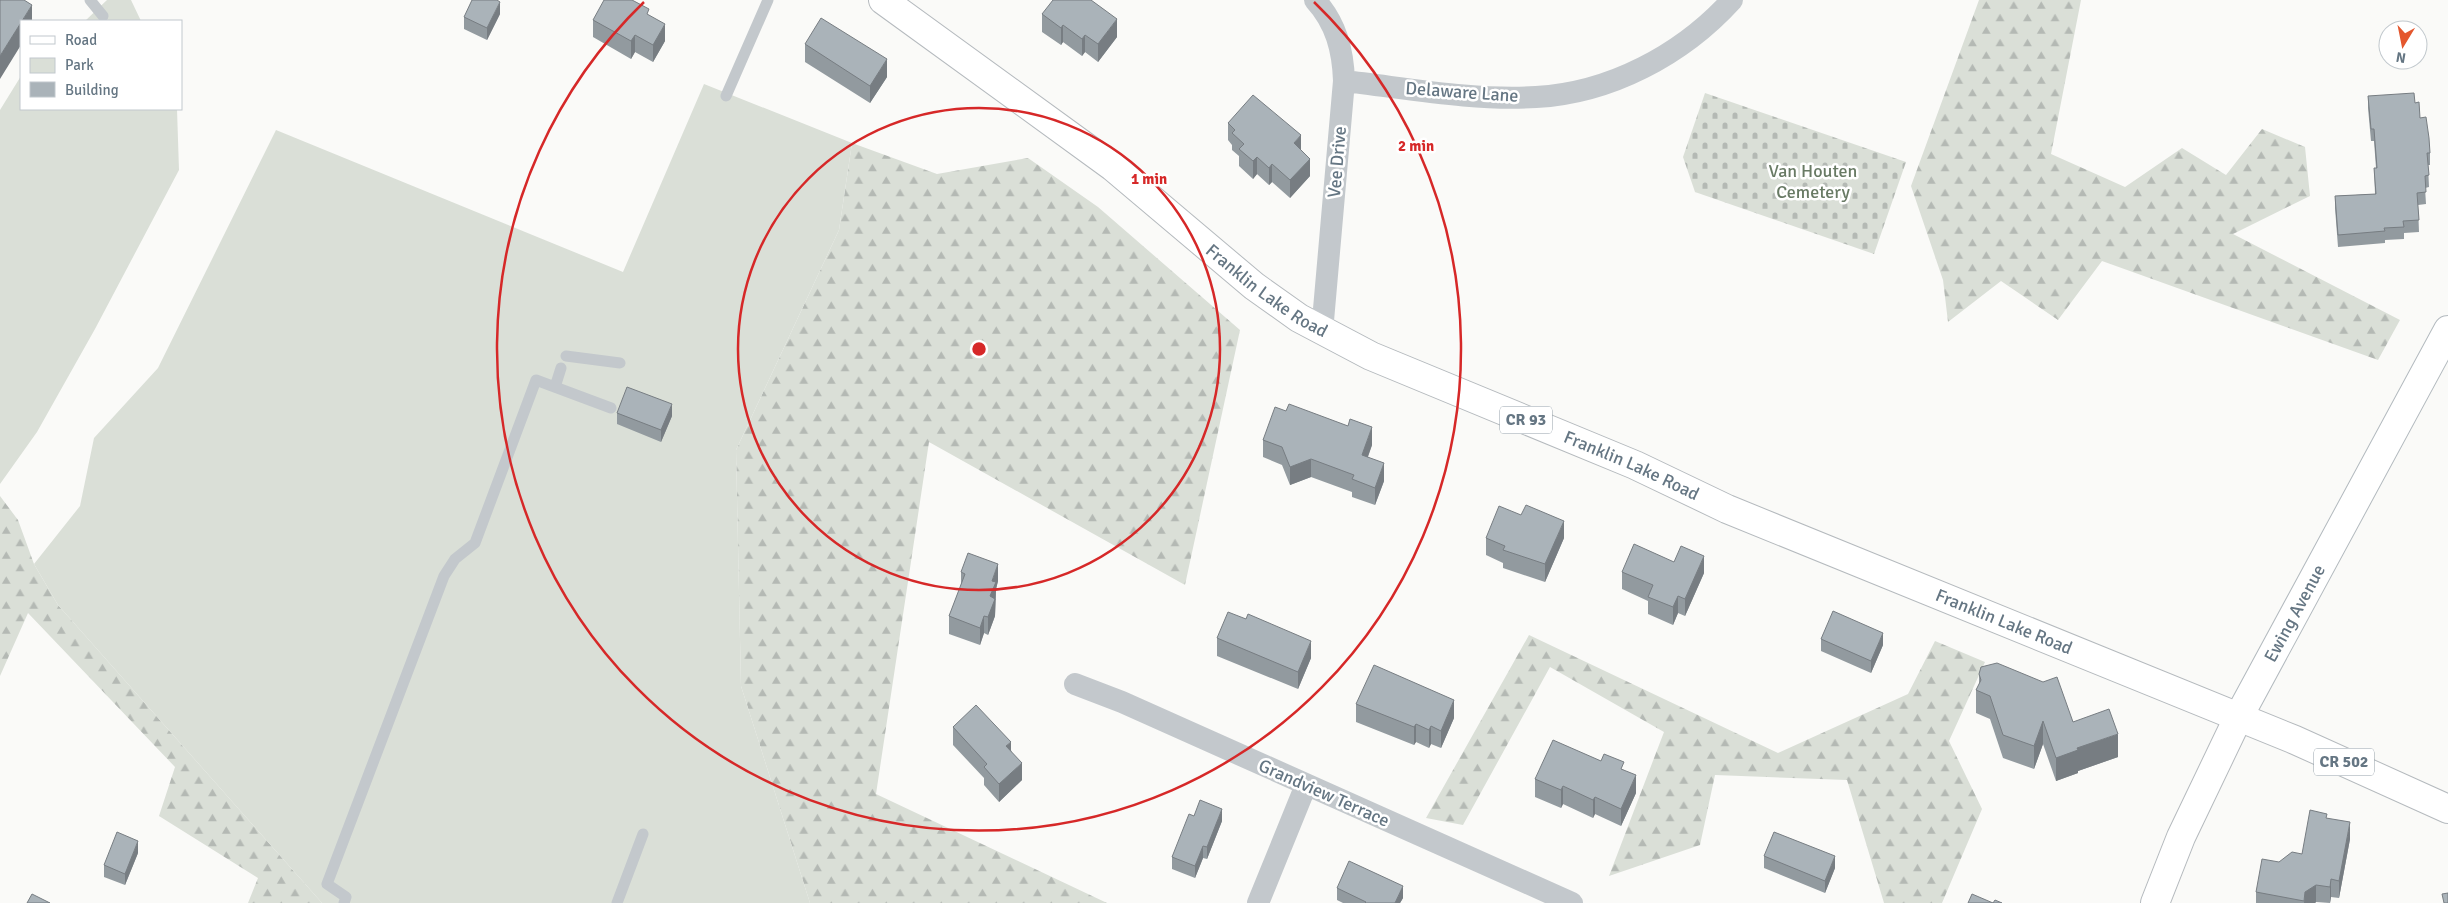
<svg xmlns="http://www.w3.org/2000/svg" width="2448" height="903" viewBox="0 0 2448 903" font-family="Signika,sans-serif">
  <defs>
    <pattern id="forest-firs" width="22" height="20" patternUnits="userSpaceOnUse" patternTransform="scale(1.25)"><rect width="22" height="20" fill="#dadfd7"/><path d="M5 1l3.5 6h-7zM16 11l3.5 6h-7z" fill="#b4b9b4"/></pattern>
    <pattern id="cemetery-stones" width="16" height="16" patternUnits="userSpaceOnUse" patternTransform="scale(1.25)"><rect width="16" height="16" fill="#dadfd7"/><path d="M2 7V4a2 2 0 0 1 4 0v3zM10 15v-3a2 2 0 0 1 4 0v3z" fill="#b4b9b4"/></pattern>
  </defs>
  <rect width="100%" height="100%" fill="#fafaf8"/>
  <!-- forest -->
  <path fill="url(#forest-firs)" d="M1979,0H2081L2051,154L2125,187L2182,148L2226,175L2262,129L2305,147L2310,196L2233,234L2400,320L2378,360L2102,261L2058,320L2001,281L1948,322L1943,280L1911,186Z
    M852,143L937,174L1028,158L1098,207L1240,330L1185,585L929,442L876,794L1107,903H810L741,686L736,450L839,230Z
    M0,496L18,520L34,564L58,605L322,903H248L258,878L159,816L175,767L28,613L0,676Z
    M1529,635L1778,753L1908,694L1935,641L1985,662L1949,741L1982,809L1942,903H1884L1847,780L1715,775L1700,845L1609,876L1664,732L1550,667L1463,825L1426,818Z"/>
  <!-- cemetery -->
  <path fill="url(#cemetery-stones)" d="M1705,93L1906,162L1874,254L1695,192L1683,157Z"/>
  <!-- park -->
  <path fill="#dadfd7" d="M107,0H131L141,21H85Z
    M21,76V109H177L179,170L95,329L37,432L0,484V110Z
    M704,84L852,143L839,230L736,450L741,686L810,903H322L58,605L34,564L80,506L94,438L158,368L276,130L623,272Z"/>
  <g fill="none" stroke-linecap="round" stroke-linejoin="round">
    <!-- secondary casing -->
    <g stroke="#b3babf" stroke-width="30">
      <g id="secondary">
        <path id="s1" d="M2238,718L2448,330"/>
      </g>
    </g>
    <!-- primary casing -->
    <g stroke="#b5babe" stroke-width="30">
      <g id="primary">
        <path id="s2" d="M883,0L1113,167L1254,286L1299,318L1371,356L1635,465L1727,509L2295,740L2448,809"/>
        <path d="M2155,903L2181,837L2238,718"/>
      </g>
    </g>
    <!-- service -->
    <path stroke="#c3c8cc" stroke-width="11" d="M90,0L103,16
      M726,96L768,0
      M566,356L620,363
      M555,387L561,368
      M344,903L346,897L327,884L444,576L455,559L475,543L536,380L611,408
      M617,903L643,834"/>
    <!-- minor -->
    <path stroke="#c3c8cc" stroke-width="22" d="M1315,0C1336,23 1343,50 1344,81L1322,332
      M1344,81C1406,88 1474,101 1536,97C1610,93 1682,55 1732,0
      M1075,684L1122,702L1572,903
      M1258,903L1306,785"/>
    <!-- secondary -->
    <use href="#secondary" stroke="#fff" stroke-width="28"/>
    <!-- primary -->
    <use href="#primary" stroke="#fff" stroke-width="28"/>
  </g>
  <!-- wall -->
  <path fill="#929a9f" d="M500,14L487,40L464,29V17Z
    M1042,14L1117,37L1098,62L1085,52L1082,56L1063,42L1061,45L1042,32Z
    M649,15L665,41L653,62L635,52L631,59L593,37V20Z
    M805,44L887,77L870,103L805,62Z
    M2368,96L2415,103L2420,118L2430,153V165H2428L2429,187L2425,188L2426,204L2418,205L2419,232L2404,233V239L2385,240V243L2338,247L2335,208V196L2375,194L2374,168H2376L2374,141H2371L2368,108Z
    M1228,123L1301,150L1310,176L1290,198L1272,182L1269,185L1257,174L1253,179L1239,166V156L1232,150V145L1228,140Z
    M1286,411L1372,445L1368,457L1384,481L1375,505L1352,497V492L1311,477L1290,485L1282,465L1263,457V440Z
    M617,413L672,416L661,442L617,424Z
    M1486,538H1564L1545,582L1503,568V563L1486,555Z
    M1674,562L1704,573L1685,616L1678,613L1673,625L1648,614V601L1622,589V572Z
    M961,572L998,581L996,589L995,616L988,635L984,633L980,645L949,634V616L961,586Z
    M1217,638L1311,658L1298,689L1217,656Z
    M1821,639L1883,645L1871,673L1821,651Z
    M1979,674L2073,722L2118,757L2078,771V773L2056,781L2043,744L2034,769L2003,758L1990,719L1976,713V690L1979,685Z
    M1356,704L1454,718L1441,748L1431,744L1429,748L1416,742L1414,745L1356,722Z
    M953,727L1011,750L1022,780L999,802L984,785V778L953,745Z
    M1601,761L1624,770L1636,793L1621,826L1595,814L1593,818L1563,804L1561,808L1535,797V779Z
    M1194,816L1222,821L1207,859L1203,858L1195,878L1172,869V857Z
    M2327,818L2350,839L2339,898L2331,897L2330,903L2316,902L2315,903H2256V892L2279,862L2302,854Z
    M138,853L125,885L104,877V865Z
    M1764,856L1835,868L1825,893L1764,868Z
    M1337,888L1403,898L1400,903H1343L1337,900Z"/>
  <!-- shaded-wall -->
  <path fill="#777d82" d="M500,2V14L487,40V28Z
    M32,5V21H22Z
    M1117,19V37L1098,62V44Z
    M21,22V45L0,79V56Z
    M665,24V41L653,62V45Z
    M1063,25V42L1061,45V28Z
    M635,35V52L631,59V41Z
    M1085,35V52L1082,56V39Z
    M887,59V77L870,103V86Z
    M1301,135V153L1294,143Z
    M1257,157V174L1253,179V161Z
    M1310,159V176L1290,198V180Z
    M1272,164V182L1269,185V168Z
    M672,404V416L661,442V430Z
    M1372,427V445L1362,472V455Z
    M1311,459V477L1290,485V467Z
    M1384,463V481L1375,505V488Z
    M1564,521V538L1545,582V564Z
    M1704,556V573L1685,616V599Z
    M998,564V581L996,589L995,616L988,635V617L992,581Z
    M1678,596V613L1673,625V607Z
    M984,616V633L980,645V628Z
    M1883,633V645L1871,673V661Z
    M1311,641V658L1298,689V672Z
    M1454,700V718L1441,748V731Z
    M2043,721V744L2034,769V746Z
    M1416,724V742L1414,745V727Z
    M1431,726V744L1429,748V730Z
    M2118,734V757L2078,771V773L2056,781V758L2077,748Z
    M1011,742V759L1006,746Z
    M1022,763V780L999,802V784Z
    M1636,775V793L1621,826V809Z
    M1563,786V804L1561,808V790Z
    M1595,797V814L1593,818V800Z
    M1222,809V821L1207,859V847Z
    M2350,822V839L2339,898V881Z
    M138,841V853L125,885V874Z
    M1203,846V858L1195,878V866Z
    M1835,856V868L1825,893V881Z
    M2331,879V897L2330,903V887Z
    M2316,885V902L2315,903H2304L2305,892Z
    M1403,886V898L1400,903H1395Z"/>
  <!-- building -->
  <path fill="#aab3b9" stroke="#777d82" d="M0,0H24L32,5L0,56Z
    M472,0H497L500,2L487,28L464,17Z
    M604,0H632L649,9L647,14L665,24L653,45L635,35L631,41L593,20Z
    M1053,0H1091L1117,19L1098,44L1085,35L1082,39L1063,25L1061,28L1042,14Z
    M821,18L887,59L870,86L805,44Z
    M2414,93L2415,103L2419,102L2420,118L2426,117L2429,138L2430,153H2427L2429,175L2425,176L2426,192L2417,193L2419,220L2403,221L2404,227L2384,228L2385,231L2338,235L2335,196L2376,194L2374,168H2377L2374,129H2371L2368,96Z
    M1253,95L1301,135L1294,143L1310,159L1290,180L1272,164L1269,168L1257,157L1253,161L1239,149L1244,144L1232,133L1235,130L1228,123Z
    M627,387L672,404L661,430L617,413Z
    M1289,404L1348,426L1350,419L1372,427L1362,455L1384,463L1375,488L1352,479L1354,475L1311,459L1290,467L1282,447L1263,440L1275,407L1286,411Z
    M1526,505L1564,521L1545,564L1503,550L1505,546L1486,538L1499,506L1521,515Z
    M1634,544L1674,562L1681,546L1704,556L1685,599L1678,596L1673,607L1648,597L1653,585L1622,572Z
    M968,553L998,564L992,581L996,582L990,596L995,599L988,617L984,616L980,628L949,616L965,574L961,572Z
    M1833,611L1883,633L1871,661L1821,639Z
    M1228,612L1246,619L1248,614L1311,641L1298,672L1217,638Z
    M1997,663L2043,682L2057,677L2073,722L2109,709L2118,734L2077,748L2078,750L2056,758L2043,721L2034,746L2003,735L1990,696L1976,690L1981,680L1979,674L1981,667Z
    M1374,665L1454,700L1441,731L1431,726L1429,730L1416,724L1414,727L1356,704Z
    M976,705L1011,742L1006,746L1022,763L999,784L984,767L987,764L953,727Z
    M1553,740L1601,761L1604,754L1624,762L1621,769L1636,775L1621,809L1595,797L1593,800L1563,786L1561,790L1535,779Z
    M1200,800L1222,809L1207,847L1203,846L1195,866L1172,857L1189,814L1194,816Z
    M2310,810L2327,814L2326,818L2350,822L2339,881L2331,879L2330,887L2316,885L2305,892L2304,901L2256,892L2262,859L2279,862L2292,852L2302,854Z
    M117,832L138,841L125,874L104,865Z
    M1774,832L1835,856L1825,881L1764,856Z
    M1349,861L1403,886L1395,903H1365L1366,902L1337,888Z
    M2448,893V903H2444L2442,894Z
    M32,894L50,903H27Z
    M1972,894L1993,903L1995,900L2002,903H1968Z"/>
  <!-- distance rings -->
  <g fill="none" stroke="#d62828" stroke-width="2.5">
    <circle cx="979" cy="349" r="241"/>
    <path d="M1314 2A482 482 0 1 1 644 2"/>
  </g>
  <g text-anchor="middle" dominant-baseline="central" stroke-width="5" stroke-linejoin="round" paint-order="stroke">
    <!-- shield labels -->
    <g fill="#fff" stroke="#939fa8" stroke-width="1">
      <rect x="1500" y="406.5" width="52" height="27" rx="4"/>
      <rect x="2314" y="748.5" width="60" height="27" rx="4"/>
    </g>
    <g font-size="16" font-weight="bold" fill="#657683">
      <text x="1526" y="420">CR 93</text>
      <text x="2344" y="762">CR 502</text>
    </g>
    <!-- street labels -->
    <g font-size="18" fill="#657683" stroke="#fff">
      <text transform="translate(1462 92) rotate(4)">Delaware Lane</text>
      <text transform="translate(1337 162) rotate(-85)">Vee Drive</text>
      <text stroke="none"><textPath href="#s2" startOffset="482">Franklin Lake Road</textPath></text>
      <text stroke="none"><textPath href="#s2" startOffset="888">Franklin Lake Road</textPath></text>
      <text stroke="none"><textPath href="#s1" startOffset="119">Ewing Avenue</textPath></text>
      <text stroke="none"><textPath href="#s2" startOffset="1292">Franklin Lake Road</textPath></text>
      <text transform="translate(1324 793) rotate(24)">Grandview Terrace</text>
    </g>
    <!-- park labels -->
    <g font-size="18" fill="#687a64" stroke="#fff">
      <text x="1813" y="171">Van Houten<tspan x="1813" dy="21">Cemetery</tspan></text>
    </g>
  </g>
  <circle cx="979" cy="349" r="8" fill="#d62828" stroke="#fff" stroke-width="2.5"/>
  <g font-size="15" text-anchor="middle" font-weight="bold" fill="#d62828" stroke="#fff" stroke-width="5" stroke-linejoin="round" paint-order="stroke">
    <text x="1416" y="151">2 min</text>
    <text x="1149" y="184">1 min</text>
  </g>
  <!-- legend -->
  <rect x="20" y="20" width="162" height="90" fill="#ffffff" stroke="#c1c8cd"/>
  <rect x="30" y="36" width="25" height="8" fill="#ffffff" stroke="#c1c8cd"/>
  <text x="65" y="45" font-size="15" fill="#657683">Road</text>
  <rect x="30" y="58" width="25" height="15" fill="#dadfd7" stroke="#c1c8cd"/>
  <text x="65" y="70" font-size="15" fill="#657683">Park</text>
  <rect x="30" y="82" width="25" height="15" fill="#aab3b9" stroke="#c1c8cd"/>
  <text x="65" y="95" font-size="15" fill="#657683">Building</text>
  <!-- north arrow -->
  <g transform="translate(2403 45) rotate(190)"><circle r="24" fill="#ffffff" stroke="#c1c8cd"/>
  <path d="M0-4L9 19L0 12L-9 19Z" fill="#e4572e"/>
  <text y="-8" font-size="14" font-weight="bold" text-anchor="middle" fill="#657683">N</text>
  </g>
</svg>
